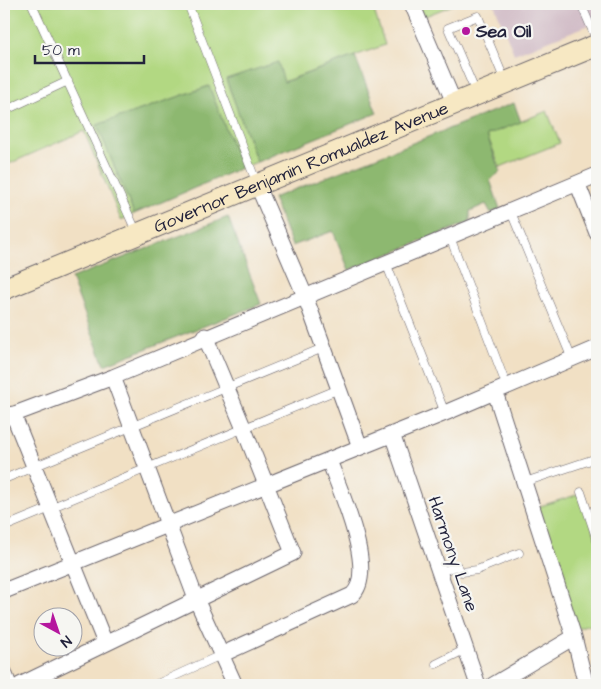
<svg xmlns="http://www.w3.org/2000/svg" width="601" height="689" viewBox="0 0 601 689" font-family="'Architects Daughter',sans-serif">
  <rect width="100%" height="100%" fill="#f6f6f2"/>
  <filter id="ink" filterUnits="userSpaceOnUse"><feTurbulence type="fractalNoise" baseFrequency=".02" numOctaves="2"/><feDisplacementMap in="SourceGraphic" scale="10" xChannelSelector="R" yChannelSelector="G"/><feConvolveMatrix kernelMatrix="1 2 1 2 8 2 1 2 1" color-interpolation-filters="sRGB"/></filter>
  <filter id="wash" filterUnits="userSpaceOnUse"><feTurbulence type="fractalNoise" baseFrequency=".0096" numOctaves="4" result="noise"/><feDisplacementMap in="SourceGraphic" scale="20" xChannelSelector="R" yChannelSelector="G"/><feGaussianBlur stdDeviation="1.12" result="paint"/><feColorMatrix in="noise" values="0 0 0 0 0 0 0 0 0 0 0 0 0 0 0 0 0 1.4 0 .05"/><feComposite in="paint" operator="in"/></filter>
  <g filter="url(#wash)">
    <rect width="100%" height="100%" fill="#f1e0c4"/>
    <!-- industrial -->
    <path fill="#d2bdc7" d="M494,4H597V22L514,54Z"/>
    <!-- green -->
    <path fill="#b2d882" stroke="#6a7d5e" d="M4,4H372L385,45L283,82L226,79L257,162L241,168L209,86L98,125L134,214L121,220L84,131L4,166Z
      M418,4H455L423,17Z
      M547,111L560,143L500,167L487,135Z
      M583,493L597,543V622L576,628L537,507Z"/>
    <!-- forest -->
    <path fill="#8db870" stroke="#586d56" d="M355,56L377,113L257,162L226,79L278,62L284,82Z
      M209,86L241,168L134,214L97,125Z
      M514,103L521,122L487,135L500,172L490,180L500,209L491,213L486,204L470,211V222L349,270L333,231L292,246L273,198Z
      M228,217L261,304L104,365L71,278Z"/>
  </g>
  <g filter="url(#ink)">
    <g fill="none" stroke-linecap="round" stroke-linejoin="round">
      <!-- lane casing -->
      <g stroke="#6a646b" stroke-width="9">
        <path id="lane" d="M32,4L137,233
          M188,4L257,184
          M581,4L597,41
          M476,93L448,28L478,16L505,81
          M4,111L68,81
          M511,212L572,359
          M450,237L507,387
          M386,263L445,413
          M4,479L323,348
          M525,482L597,458
          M581,492L597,540
          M4,527L339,389
          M440,572L457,566L462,572L477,570L519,553
          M436,664L466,649
          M155,685L223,654"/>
      </g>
      <!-- street casing -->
      <g stroke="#6a646b" stroke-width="17">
        <path id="street" d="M412,4L455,105
          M257,184L305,296L360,447
          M578,185L597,233
          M113,377L196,599L235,685
          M495,392L574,637L586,685
          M13,414L105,643
          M4,418L113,377L597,175
          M392,434L478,685
          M4,591L445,413L597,348
          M223,654L352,595C378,572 339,489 329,460
          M4,672L9,685
          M20,685L293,553L244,429L205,336
          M493,685L574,637"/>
      </g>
      <!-- secondary casing -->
      <g stroke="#6a646b" stroke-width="23">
        <g id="secondary">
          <path id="s1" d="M4,289L597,45"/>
        </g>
      </g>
      <!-- lane -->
      <use href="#lane" stroke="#fff" stroke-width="8"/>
      <!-- street -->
      <use href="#street" stroke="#fff" stroke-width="15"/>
      <!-- secondary -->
      <use href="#secondary" stroke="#f7e8c3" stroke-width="21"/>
    </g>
  </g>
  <!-- markers -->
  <circle fill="#b5179e" stroke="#f6f6f2" stroke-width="2" cx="466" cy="31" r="5"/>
  <g text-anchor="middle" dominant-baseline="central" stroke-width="4.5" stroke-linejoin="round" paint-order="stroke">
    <!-- poi labels -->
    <g font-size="18" font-weight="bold" fill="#22223b" stroke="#f6f6f2" text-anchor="start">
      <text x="476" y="31">Sea Oil</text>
    </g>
    <!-- street labels -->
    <g font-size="18" fill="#22223b" stroke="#f6f6f2">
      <text stroke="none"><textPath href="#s1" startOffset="321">Governor Benjamin Romualdez Avenue</textPath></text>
      <text transform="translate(453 554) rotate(71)">Harmony Lane</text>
    </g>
  </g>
  <!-- margin -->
  <rect width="601" height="689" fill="none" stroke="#f6f6f2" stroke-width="20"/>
  <!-- north arrow -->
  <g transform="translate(58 632) rotate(140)"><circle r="24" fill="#f6f6f2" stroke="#a1a1a9"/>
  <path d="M0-4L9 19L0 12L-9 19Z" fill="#b5179e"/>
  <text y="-8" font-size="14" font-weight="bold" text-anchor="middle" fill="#22223b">N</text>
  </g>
  <!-- scale -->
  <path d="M35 55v8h109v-8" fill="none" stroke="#22223b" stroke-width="2.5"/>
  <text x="42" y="55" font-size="15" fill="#22223b" stroke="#f6f6f2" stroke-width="4" paint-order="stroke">50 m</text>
</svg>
